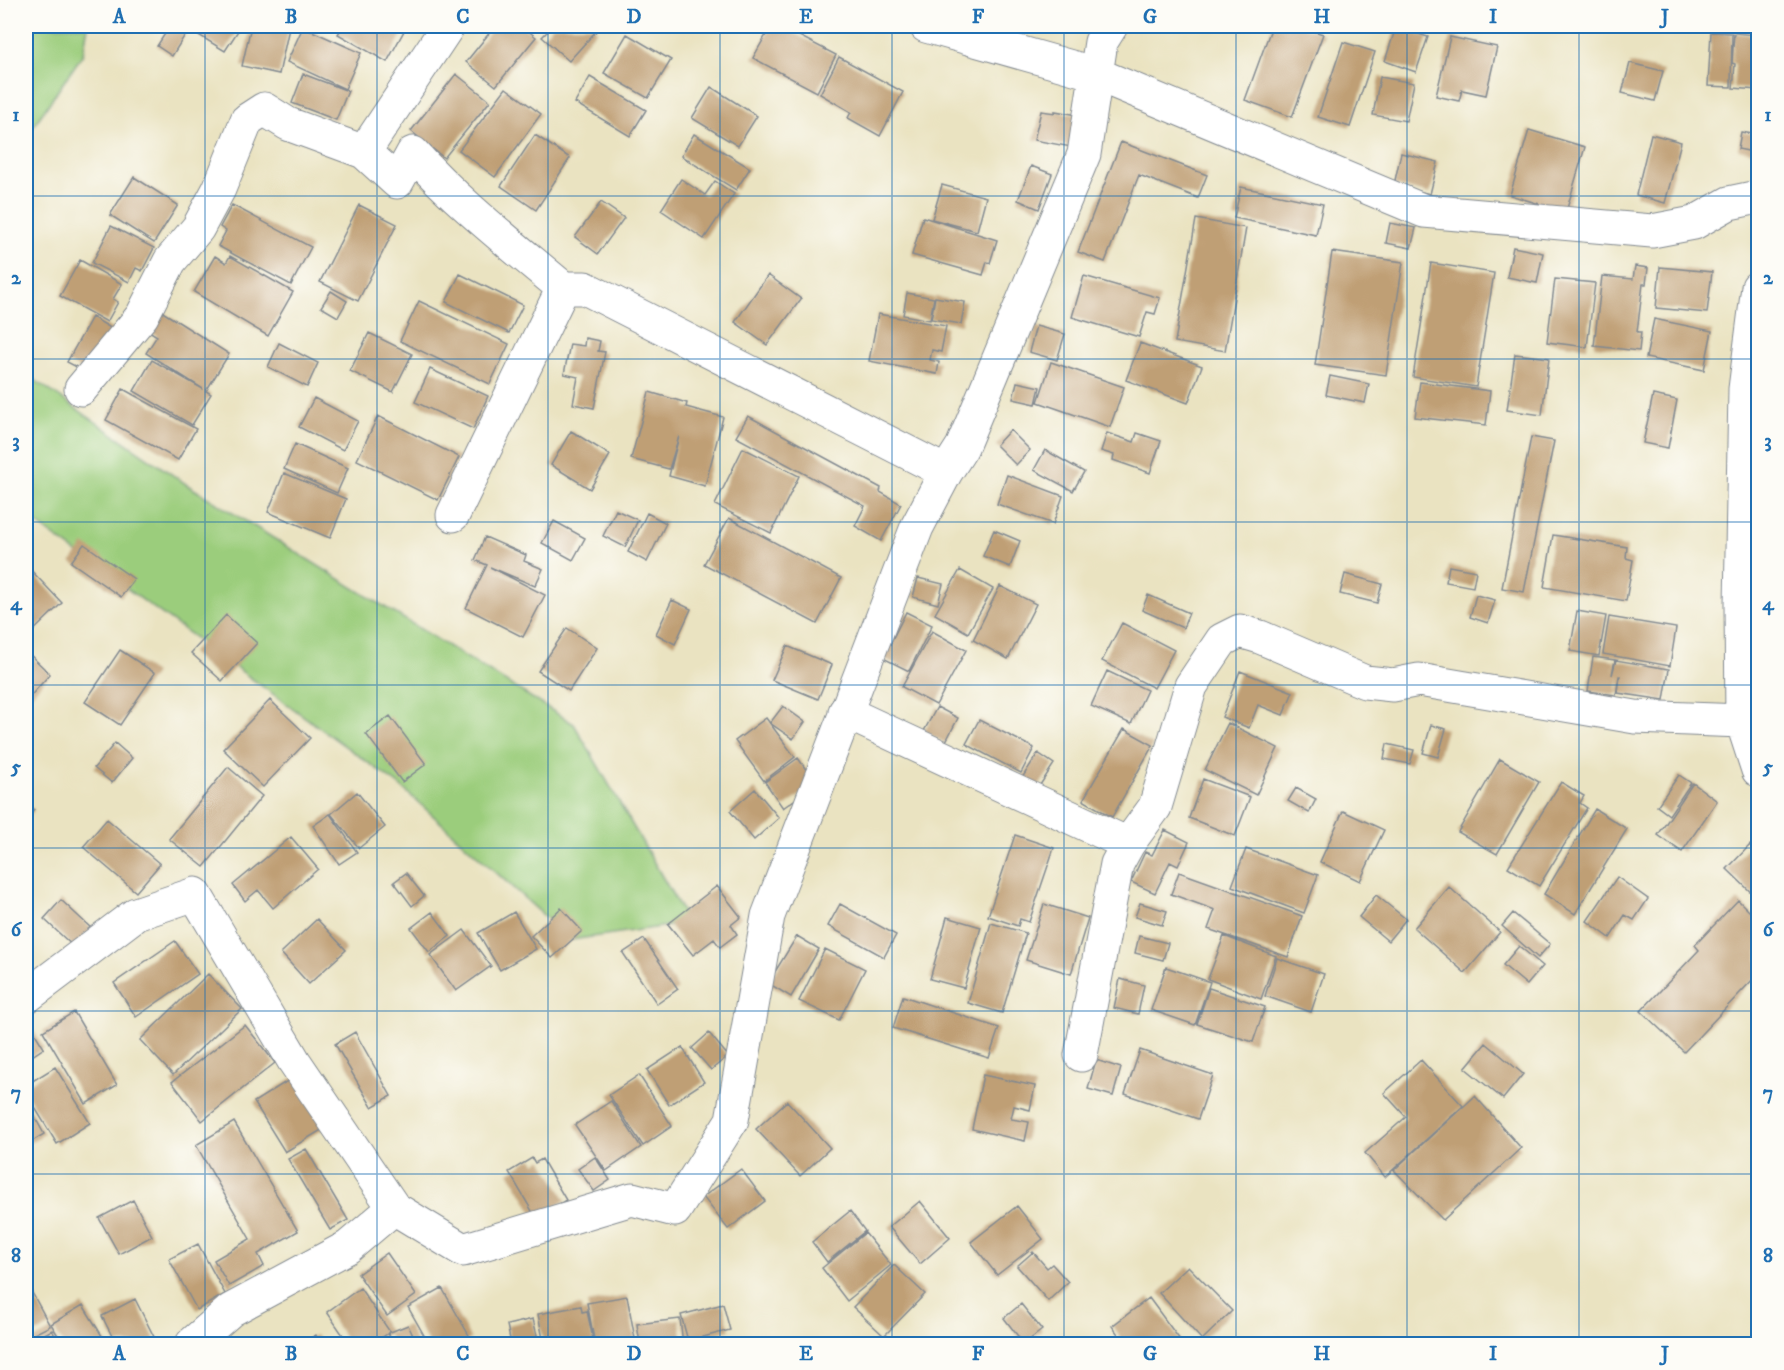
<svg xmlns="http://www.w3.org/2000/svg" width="1784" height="1370" viewBox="0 0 1784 1370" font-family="'IM FELL DW Pica',serif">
  <rect width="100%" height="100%" fill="#fdfcf7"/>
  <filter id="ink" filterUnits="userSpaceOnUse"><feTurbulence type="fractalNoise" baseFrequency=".0167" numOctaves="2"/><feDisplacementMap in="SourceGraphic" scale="12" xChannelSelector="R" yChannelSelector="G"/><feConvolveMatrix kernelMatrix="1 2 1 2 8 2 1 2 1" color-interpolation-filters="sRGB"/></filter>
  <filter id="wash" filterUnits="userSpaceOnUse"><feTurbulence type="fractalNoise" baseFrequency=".008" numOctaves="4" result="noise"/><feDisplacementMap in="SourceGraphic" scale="24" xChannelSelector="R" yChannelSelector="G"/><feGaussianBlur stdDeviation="1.35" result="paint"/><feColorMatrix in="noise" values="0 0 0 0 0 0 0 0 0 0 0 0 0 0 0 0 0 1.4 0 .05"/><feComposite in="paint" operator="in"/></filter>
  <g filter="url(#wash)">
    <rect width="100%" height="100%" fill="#eae3c1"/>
    <!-- green -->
    <path fill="#9bcd7c" stroke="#5b7e6d" stroke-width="1.5" d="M26,26H88L83,54L26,137Z
      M26,374L189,486L574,724L689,923L571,940L399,785L33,521L26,514Z"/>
    <g id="blocks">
      <!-- building -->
      <path fill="#bf9f75" d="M170,26L190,27L172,56L157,46Z
        M202,26H241L225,51L197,34Z
        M251,26H276L289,28L279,74L242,66Z
        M343,26H398L405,29L387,62L338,34Z
        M495,26H522L536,37L496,86L466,62Z
        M553,26H592L597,30L569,61L542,37Z
        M771,26H780L836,55L817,92L753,58Z
        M1272,26H1299L1323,34L1292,117L1245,100Z
        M303,27L361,53L345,89L287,62Z
        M1396,27L1428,37L1416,72L1385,61Z
        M1711,32L1732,33L1731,87L1708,86Z
        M1734,33L1758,35V90L1733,88L1735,64L1732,63Z
        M627,34L671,60L648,98L604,73Z
        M1450,37L1497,47L1486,95L1462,90L1459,101L1436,96Z
        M1343,42L1375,52L1350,127L1318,117Z
        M839,57L903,92L880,136L848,118L851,112L820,94Z
        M1630,63L1663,71L1655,101L1622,93Z
        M303,74L348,91L336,120L292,103Z
        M456,74L490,101L444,158L411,131Z
        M590,77L646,110L630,136L575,103Z
        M1380,77L1414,83L1406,121L1373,115Z
        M711,87L757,116L738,146L692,118Z
        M506,88L541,114L495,177L459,150Z
        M1041,111L1055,113V111L1078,115L1071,147L1034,140Z
        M1529,130L1585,147L1566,212L1510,195Z
        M1741,132L1758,135V153L1738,149Z
        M694,134L750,168L736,190L681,156Z
        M1651,134L1681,142L1665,203L1636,195Z
        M535,135L570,158L536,210L501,186Z
        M1121,142L1207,175L1198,198L1139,175L1105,262L1078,252Z
        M1401,153L1438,162L1430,194L1394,185Z
        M1031,166L1052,174L1039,209L1018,200Z
        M134,177L178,205L154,243L110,215Z
        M681,179L705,195L715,181L734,194L704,239L661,210Z
        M942,185L986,197L977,231L932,219Z
        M1241,187L1323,204L1316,235L1234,218Z
        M601,202L624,218L598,254L575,237Z
        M232,205L311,247L291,285L218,246L226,231L220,227Z
        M359,205L397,224L358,301L320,282Z
        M923,217L997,240L990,263L987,262L983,275L912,255Z
        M1196,219L1246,228L1225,351L1175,342Z
        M1390,223L1416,228L1411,248L1386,243Z
        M111,226L154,248L142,271L136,268L129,282L92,263Z
        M1513,247L1543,253L1537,283L1507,277Z
        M1332,252L1403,262L1386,375L1315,365Z
        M215,256L226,263L230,256L293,292L268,336L194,292Z
        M80,260L122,284L113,299L118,302L107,322L60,296Z
        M1431,263L1494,273L1476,387L1413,377Z
        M1635,266L1648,268L1646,284H1643L1637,332H1641L1639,351L1594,346L1602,276L1633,279Z
        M1660,267L1712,272L1707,313L1656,308Z
        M460,274L523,305L509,333L446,302Z
        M768,275L801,299L767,345L735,322Z
        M1084,276L1160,298L1155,314L1147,312L1139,337L1072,317Z
        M1555,279L1595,283L1587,347L1547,342Z
        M331,291L347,301L338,317L321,307Z
        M907,293L934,298L930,320L903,315Z
        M935,297L965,302L961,324L931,319Z
        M419,301L509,344L490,384L400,341Z
        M161,311L229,354L206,391L211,394L192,425L134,391L152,360L203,389L146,353L157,336L149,331Z
        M878,314L946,326L941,352L932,350L930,360L939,362L937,374L869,361Z
        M92,317L114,330L90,374L67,362Z
        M1654,319L1712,331L1704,370L1646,358Z
        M1036,326L1065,334L1057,360L1029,352Z
        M369,333L412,354L393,392L350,371Z
        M585,338L600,341L598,351L605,352L594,408L573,404L578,377L564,374L570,344L584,346Z
        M279,343L318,363L307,387L268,367Z
        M1140,343L1202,366L1188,403L1126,380Z
        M1515,354L1549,358L1542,415L1507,410Z
        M1051,362L1124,387L1110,427L1038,402Z
        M430,369L488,396L473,429L415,402Z
        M1330,376L1369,384L1365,403L1326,395Z
        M1017,382L1040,387L1036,404L1013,399Z
        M1420,382L1490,391L1486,425L1415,417Z
        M123,389L196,429L178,460L106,420Z
        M649,392L687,403L686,407L723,417L705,486L669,476L679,436L669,469L631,459Z
        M1653,395L1677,400L1668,448L1643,443Z
        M314,398L358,421L343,450L299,427Z
        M378,416L459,457L438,500L357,460Z
        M748,416L881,488L880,492L901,504L881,541L855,526L865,506L736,437Z
        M1010,430L1030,450L1016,465L996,445Z
        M571,431L610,455L590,489L551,465Z
        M1107,433L1134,442L1137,433L1161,441L1150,473L1113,460L1114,455L1101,451Z
        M1531,437L1554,441L1524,592L1502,588Z
        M295,444L348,468L337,493L284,469Z
        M743,448L799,476L771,533L715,505Z
        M1045,450L1084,472L1073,491L1034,470Z
        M284,473L346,499L330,538L268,512Z
        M1007,475L1063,496L1053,524L997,504Z
        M616,510L638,520L625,547L603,536Z
        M647,513L666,523L647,562L628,552Z
        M729,518L841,578L817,624L704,564Z
        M554,521L585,538L573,560L542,543Z
        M994,530L1020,541L1010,567L983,556Z
        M1553,535L1627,547L1626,558L1633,560L1626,601L1544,587Z
        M485,537L526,555L524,561L543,569L535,586L490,567L545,595L523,637L466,608L487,565L475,560Z
        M84,544L134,579L121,597L71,562Z
        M26,565L62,603L26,638Z
        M1449,566L1476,571L1473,587L1446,582Z
        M960,570L993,589L968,633L935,614Z
        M1345,574L1382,584L1377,603L1340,594Z
        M918,578L943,584L938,604L913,597Z
        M1000,586L1036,604L1008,659L973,640Z
        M1148,595L1189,613L1183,628L1142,610Z
        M1476,595L1495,600L1488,623L1470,617Z
        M672,600L691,609L675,644L656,634Z
        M1577,611L1606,616L1599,656L1570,651Z
        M906,612L932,625L909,671L883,658Z
        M226,615L257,643L222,681L191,653Z
        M1609,617L1676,628L1670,666L1603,654Z
        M1122,623L1174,650L1154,688L1102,661Z
        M567,628L597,648L569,691L538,671Z
        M932,631L966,650L936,705L902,687Z
        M787,646L832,665L818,699L772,680Z
        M120,650L155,673L120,725L85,702Z
        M26,651L50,674L26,701Z
        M1593,657L1615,660L1612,675L1616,660L1669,669L1664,700L1618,693L1620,676H1619L1616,695L1588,691Z
        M1107,671L1147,690L1131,724L1091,706Z
        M1240,671L1293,692L1283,715L1258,705L1249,728L1222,717Z
        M270,700L310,738L263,787L223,749Z
        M783,706L805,722L793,739L770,723Z
        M937,707L958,718L945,743L924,731Z
        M390,716L426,764L402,782L366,734Z
        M766,718L795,757L764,781L735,741Z
        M979,720L1034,748L1021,773L966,744Z
        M1228,723L1278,748L1256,795L1205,770Z
        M1431,725L1446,729L1438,757L1423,753Z
        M1124,729L1153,745L1112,817L1083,800Z
        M115,743L132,758L112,783L94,768Z
        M1387,744L1414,750L1410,764L1384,759Z
        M1038,753L1054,764L1038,788L1022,778Z
        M798,758L816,784L783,808L765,782Z
        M1500,759L1539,782L1497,854L1458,832Z
        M228,767L262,796L204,867L169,839Z
        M1679,775L1691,783L1669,815L1657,806Z
        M1203,779L1250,797L1235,836L1189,818Z
        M1561,782L1584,796L1580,803L1587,808L1539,886L1508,867Z
        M1693,783L1717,801L1682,852L1658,835Z
        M1296,788L1316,799L1309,813L1288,801Z
        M755,789L779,818L754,840L730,811Z
        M357,792L385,827L359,848L331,814Z
        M26,804L34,810L26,820Z
        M1595,809L1627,829L1575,914L1544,894Z
        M1343,811L1384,830L1360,881L1320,862Z
        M330,814L357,852L339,864L313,826Z
        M107,819L160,864L136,892L83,847Z
        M1165,830L1189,842L1178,866L1170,862L1155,893L1131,882L1145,852L1152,855Z
        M1015,835L1054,848L1029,922L1020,919L1018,926L988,916Z
        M291,837L318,869L273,908L258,890L245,901L233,885Z
        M1750,845L1758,853V899L1727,869Z
        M1246,849L1318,875L1304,913L1232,886Z
        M1179,872L1302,916L1288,957L1208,929L1215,910L1171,894Z
        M406,873L424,896L412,906L394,882Z
        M1617,877L1648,899L1634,920L1625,915L1610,938L1587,921Z
        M717,886L741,917L731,925L737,934L720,947L714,939L693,955L668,924Z
        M1449,887L1500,932L1465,973L1414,928Z
        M1376,895L1406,919L1388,941L1359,917Z
        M61,900L92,929L75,948L44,919Z
        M1738,900L1758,920V974L1684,1052L1641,1011L1699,950L1695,945Z
        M1140,903L1167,911L1162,925L1135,917Z
        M840,904L896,935L884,957L828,926Z
        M1044,904L1088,918L1071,974L1026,960Z
        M561,908L582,931L552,958L531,936Z
        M432,912L450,936L429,952L411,928Z
        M514,912L536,949L500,970L478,933Z
        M1513,913L1550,944L1538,958L1502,926Z
        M947,917L981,927L964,988L930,979Z
        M317,919L346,950L309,984L281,953Z
        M991,923L1026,933L1002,1013L968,1003Z
        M464,930L491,966L456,991L430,955Z
        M797,936L819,949L791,997L768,983Z
        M1139,936L1168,943L1163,960L1135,953Z
        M1224,936L1276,956L1261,999L1208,979Z
        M644,939L678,989L657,1004L623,953Z
        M175,941L198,974L136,1017L114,983Z
        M1519,946L1543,966L1527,985L1503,965Z
        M825,949L865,969L839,1020L799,1001Z
        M1277,958L1324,974L1311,1012L1265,996Z
        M1166,967L1210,982L1195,1025L1151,1010Z
        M208,974L242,1009L173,1075L140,1040Z
        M1120,979L1144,985L1138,1014L1114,1008Z
        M1209,988L1265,1007L1253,1042L1197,1024Z
        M903,996L999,1028L989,1058L893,1028Z
        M74,1012L117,1085L86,1104L43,1031Z
        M245,1025L275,1063L202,1121L172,1082Z
        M31,1027L44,1048L26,1060V1031Z
        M355,1032L391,1096L372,1107L335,1044Z
        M709,1033L728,1056L711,1070L692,1048Z
        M1486,1043L1523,1074L1503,1099L1465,1068Z
        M682,1047L704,1082L669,1105L647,1070Z
        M1140,1050L1213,1075L1198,1119L1125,1094Z
        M1096,1060L1121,1068L1113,1096L1088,1089Z
        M1421,1060L1463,1106L1385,1177L1365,1153L1406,1117L1384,1093Z
        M55,1067L90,1123L57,1144L26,1093V1085Z
        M297,1075L328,1126L285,1152L254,1102Z
        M639,1075L672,1126L643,1146L609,1095Z
        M983,1075L1035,1086L1030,1110L1014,1106L1011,1119L1029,1122L1025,1141L972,1129Z
        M1475,1096L1521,1148L1443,1220L1394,1170Z
        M26,1101L44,1134L26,1145Z
        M611,1101L641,1147L606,1171L575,1125Z
        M787,1101L830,1148L800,1176L756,1129Z
        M234,1122L298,1231L258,1254L264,1266L229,1286L214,1260L250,1239L196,1145Z
        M306,1149L348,1220L330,1230L288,1159Z
        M595,1157L610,1180L594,1191L578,1169Z
        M532,1158L535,1163L542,1159L566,1200L536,1218L509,1172Z
        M741,1169L765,1201L728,1229L703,1197Z
        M133,1200L152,1236L119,1254L99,1218Z
        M920,1201L950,1238L920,1264L889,1227Z
        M1017,1206L1043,1239L997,1275L971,1242Z
        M850,1211L865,1231L827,1262L812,1242Z
        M865,1233L891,1265L847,1301L822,1268Z
        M198,1244L225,1294L197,1310L169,1259Z
        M1033,1252L1047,1268L1052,1264L1068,1282L1048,1301L1017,1266Z
        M387,1253L416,1295L387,1316L358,1274Z
        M894,1265L925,1294L884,1336L853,1307Z
        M1188,1266L1232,1311L1202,1340L1159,1293Z
        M29,1287L50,1326L26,1338V1289Z
        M360,1288L390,1332L372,1344H349L327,1312Z
        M442,1288L471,1339L461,1344H429L408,1307Z
        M627,1296L636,1344H595L587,1303Z
        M1149,1298L1183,1344H1125L1112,1326Z
        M135,1299L155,1339L144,1344H116L102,1316Z
        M723,1304L730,1330L688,1341L681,1315Z
        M1021,1304L1042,1330L1024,1344L1004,1318Z
        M83,1305L107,1344H63L51,1324Z
        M581,1306L582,1312L587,1311L594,1344H544L538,1314Z
        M533,1319L539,1344H511L507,1325Z
        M680,1319L683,1344H640L637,1324Z
        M408,1325L417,1344H393L388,1333Z
        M52,1330L59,1344H26Z
        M316,1335L321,1344H300Z"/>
    </g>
  </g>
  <g filter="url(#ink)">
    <use href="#blocks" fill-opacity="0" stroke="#828990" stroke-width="1.5"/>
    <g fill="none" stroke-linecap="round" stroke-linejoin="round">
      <!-- minor casing -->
      <g stroke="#828990" stroke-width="35">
        <path id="minor" d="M926,26L1096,74L1424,211L1652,231L1694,223L1729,203L1758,197
          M364,152L448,26
          M1758,287L1745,389L1741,605L1742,721L1758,770
          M81,389L142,316L170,261L198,228L219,189L247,120L264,109L288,124L364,152L397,182L413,153C458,203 512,245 563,288H585L946,472
          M453,515L563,288
          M845,712L1128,844L1155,807L1191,686L1222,640L1240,631L1260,637L1365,682L1393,685L1419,680L1635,717L1742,721
          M26,997L136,914L195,894L294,1061L394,1208
          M1081,1055L1117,864L1128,844
          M192,1344L231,1310L348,1247L394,1208L463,1250L632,1199L675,1210L732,1120L768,916L917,527L946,472L962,447L1084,154L1101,42L1111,26"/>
      </g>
      <!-- minor -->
      <use href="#minor" stroke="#fff" stroke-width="33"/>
    </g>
  </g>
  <!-- grid -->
  <path fill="none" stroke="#1f6fb2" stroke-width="1.5" stroke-opacity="0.55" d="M205,26V1344M377,26V1344M548,26V1344M720,26V1344M892,26V1344M1064,26V1344M1236,26V1344M1407,26V1344M1579,26V1344M26,196H1758M26,359H1758M26,522H1758M26,685H1758M26,848H1758M26,1011H1758M26,1174H1758"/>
  <!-- margin -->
  <rect width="1784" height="1370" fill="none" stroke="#fdfcf7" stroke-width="66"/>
  <rect x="33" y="33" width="1718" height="1304" fill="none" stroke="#1f6fb2" stroke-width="2"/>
  <g font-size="20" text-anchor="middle" font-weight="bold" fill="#1f6fb2">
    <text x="119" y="23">A</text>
    <text x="291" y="23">B</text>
    <text x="463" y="23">C</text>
    <text x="634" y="23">D</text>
    <text x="806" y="23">E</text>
    <text x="978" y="23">F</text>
    <text x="1150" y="23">G</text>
    <text x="1322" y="23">H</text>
    <text x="1493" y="23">I</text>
    <text x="1665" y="23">J</text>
    <text x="16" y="121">1</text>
    <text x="1768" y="121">1</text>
    <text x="16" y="284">2</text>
    <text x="1768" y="284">2</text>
    <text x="16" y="447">3</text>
    <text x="1768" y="447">3</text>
    <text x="16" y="610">4</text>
    <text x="1768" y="610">4</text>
    <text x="16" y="773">5</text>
    <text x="1768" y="773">5</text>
    <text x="16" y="936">6</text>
    <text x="1768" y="936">6</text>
    <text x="16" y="1099">7</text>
    <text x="1768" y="1099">7</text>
    <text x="16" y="1262">8</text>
    <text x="1768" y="1262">8</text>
    <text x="119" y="1360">A</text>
    <text x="291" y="1360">B</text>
    <text x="463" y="1360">C</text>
    <text x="634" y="1360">D</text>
    <text x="806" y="1360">E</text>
    <text x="978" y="1360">F</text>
    <text x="1150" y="1360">G</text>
    <text x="1322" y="1360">H</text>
    <text x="1493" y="1360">I</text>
    <text x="1665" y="1360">J</text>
  </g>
</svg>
